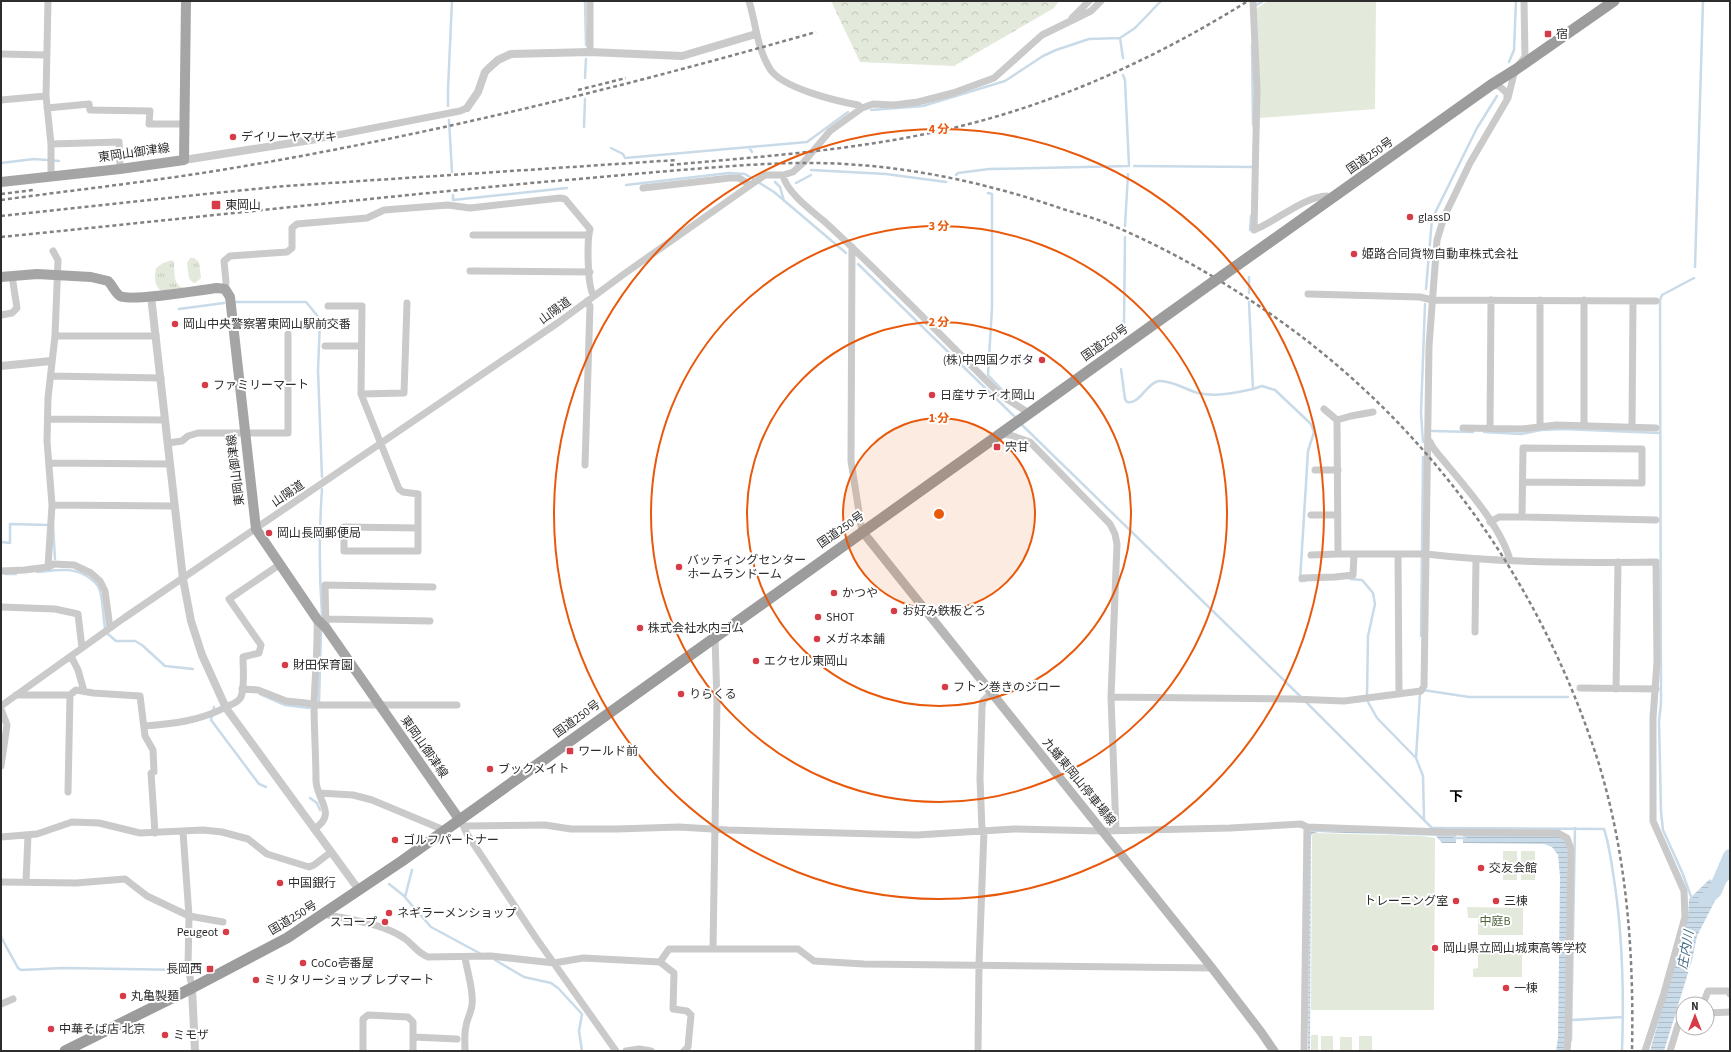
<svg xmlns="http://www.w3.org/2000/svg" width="1731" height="1052" viewBox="0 0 1731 1052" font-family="'Source Sans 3','Noto Sans JP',sans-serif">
  <defs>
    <pattern id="grass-tufts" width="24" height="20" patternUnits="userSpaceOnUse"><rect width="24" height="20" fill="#e3e9db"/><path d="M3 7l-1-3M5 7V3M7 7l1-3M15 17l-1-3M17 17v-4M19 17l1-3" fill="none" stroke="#c3c8bc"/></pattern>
    <pattern id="forest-crowns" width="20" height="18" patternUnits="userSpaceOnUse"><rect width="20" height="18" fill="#e3e9db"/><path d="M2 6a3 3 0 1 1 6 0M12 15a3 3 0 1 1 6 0" fill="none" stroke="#c3c8bc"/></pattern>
    <pattern id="water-rules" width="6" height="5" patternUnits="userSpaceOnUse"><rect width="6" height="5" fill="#c9dbe8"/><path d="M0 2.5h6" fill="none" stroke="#adbcc7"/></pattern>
  </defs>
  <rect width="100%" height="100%" fill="#fff"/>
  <!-- grass -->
  <path fill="url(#grass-tufts)" d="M190,258H194L199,262L201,278L195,283L192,282L189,278L187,263Z
    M172,260L174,262C175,274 172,289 189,288C195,288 199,287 204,284L203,287L163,292C154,287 154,277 156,268L163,263Z"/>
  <!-- forest -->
  <path fill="url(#forest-crowns)" d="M831,1H1059L1054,8L954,66L860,62Z"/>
  <!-- garden -->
  <path fill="#e3e9db" d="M1268,1H1376L1375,109L1259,118L1257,8Z
    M1314,833L1421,836L1435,838L1434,1010H1311L1312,836Z
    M1503,851H1517V880H1503Z
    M1521,851H1535V880H1521Z
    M1467,907L1523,908V935H1478V918H1468Z
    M1478,949H1522V977H1473V969L1478,968Z
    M1311,1035H1318V1051H1311Z
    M1321,1036H1333V1051H1321Z
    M1359,1036H1372V1051H1359Z
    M1340,1037H1352V1051H1340Z"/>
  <!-- water -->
  <path fill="url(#water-rules)" d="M1441,828L1445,834H1456V843H1442L1436,836L1318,832L1314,833L1311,836L1310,1051H1308L1309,832L1311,830Z
    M1463,834L1557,835L1565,840L1568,849L1565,1037L1564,1051H1556L1558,1038L1560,877L1558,855L1552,847L1544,844L1463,843Z
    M1710,879L1721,889L1697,936L1692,960L1664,1051H1650L1688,917L1689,899Z"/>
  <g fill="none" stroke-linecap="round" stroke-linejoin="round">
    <!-- stream -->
    <path stroke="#c9dbe8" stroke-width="2.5" d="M585,1L586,45
      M1255,6L1263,1
      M1120,38L1123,58
      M1252,44L1253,125
      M1509,62L1514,50L1516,1
      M1123,75L1125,80L1129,166
      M585,78L586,59
      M448,106V89L452,1
      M871,110L923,106L1005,81L1043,56L1056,50L1089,39L1120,38L1135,28L1161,1
      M449,120L452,172
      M584,127L585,99
      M749,147L752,152
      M611,148L623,154L625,158L807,142L848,112
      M1,163L34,159L59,161
      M1134,166L1253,167
      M811,170L886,174L946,182
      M956,175L958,173L989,169L1129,166
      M775,182L780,187L784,201
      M796,183L811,175
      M626,185L729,173L745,174L774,192L846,253
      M988,193L992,194V308L988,375L1007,395
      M453,195V200L567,188
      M1125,226L1128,174
      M1250,230L1251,216
      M858,264L1017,419
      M1695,267L1703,1
      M1426,289L1432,219L1477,128L1497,96
      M1249,293V277
      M234,302H306L320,319L318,371L322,477
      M1249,302L1253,389L1262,386L1275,390L1311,424L1314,432L1308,451L1300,581H1305
      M179,309L224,303
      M1105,347L1101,342L1124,324L1125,237
      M1121,369L1125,399L1127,402C1141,404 1146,383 1159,381C1172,380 1186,390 1198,393C1216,397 1235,393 1253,389
      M1020,423L1301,697
      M1432,431L1473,432
      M1484,432L1521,434L1541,430L1563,429L1660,433
      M1423,442L1421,413L1425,304
      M53,525L55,559
      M1,542L10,543V524L48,525
      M37,572C58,570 74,566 91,579C95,582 99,586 100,591C103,601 103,617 105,628
      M5,574H16
      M1350,579L1362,580L1373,593L1375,604L1368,636L1367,695
      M322,615C319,572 319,531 322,489
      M108,634L116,641H135L142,645L165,666L193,669
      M1421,636L1423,457
      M1423,690L1469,697H1568
      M1420,693L1416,758L1423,776L1424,819
      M260,694L285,705L309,708
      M1305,701L1434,830
      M1368,702L1377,718L1416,758
      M319,703L321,630
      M214,707L211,720L259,784L266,787
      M310,798L317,803L320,810
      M1433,828L1604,829C1610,847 1612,867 1615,886C1623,941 1624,995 1622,1051
      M1454,838H1465
      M389,884L403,895L431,927L481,954
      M1717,889L1730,877
      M405,897L412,870
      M1692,899L1682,872L1663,830L1661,812L1659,721L1661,703L1660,300L1662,295L1694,278
      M1,937L18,968L21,970L63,968L185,970
      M495,960L524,977L551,983L558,988L582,1014L579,1031L582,1051
      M1572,1020L1623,1017
      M1571,1040L1575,828"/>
    <!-- river -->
    <path stroke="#c9dbe8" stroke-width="14" d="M1705,900L1715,891L1730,856"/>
    <!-- minor -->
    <path stroke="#cacaca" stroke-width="7" d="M48,1L46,96L51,144V176
      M590,1V52
      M749,1C756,24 757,48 770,69C782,88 836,101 858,105L862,108
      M1253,1L1257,89L1254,230C1275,222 1305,196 1327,196L1331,200
      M1524,1L1525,57L1515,70L1508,98L1470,163L1444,217L1437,240L1429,346L1426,554C1502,563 1579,563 1656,562L1657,662L1653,718V821L1684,891L1685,917L1664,993L1645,1051
      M1072,18L1089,1
      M1,54L47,55
      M1491,85L1499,86L1507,93V98
      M1,100L46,96
      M47,108L89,104L90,110L150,111L149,124H184
      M317,139L460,111L467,108
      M51,144L119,142L120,169
      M783,175C786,192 812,211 825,222C886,278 943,338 1002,396L1029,413
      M643,188L730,178H739L750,185
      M473,235H588
      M852,247L851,461L862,531
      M470,271L590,272
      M225,289L226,282L224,261L230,256L287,252L292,248V228L297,224L367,218L384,210L448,205L470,208L560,198L565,199L590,229C587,240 587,288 594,296
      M1308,294L1420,297L1432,300L1656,301
      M1540,300V426
      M328,306H362L361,394L399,489L403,492L418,494V528
      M1,315L12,313L17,308L12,276
      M55,336H156
      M325,346H361
      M51,376L161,378
      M361,394L404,393L407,303
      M1324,409L1337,420L1338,554H1398L1399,694
      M48,419L165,420
      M1337,420L1351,416L1373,412
      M1584,426V300
      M1463,428L1521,429L1556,425L1656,428
      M1490,428L1491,300
      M1632,428L1633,301
      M999,434L1010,435L1030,442L1110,524L1115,534L1117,544L1111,697L1116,830
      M1430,442C1434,451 1441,457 1448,466C1470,492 1501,528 1510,560
      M168,443L182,441L188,436L198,433H288V334
      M50,463L170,464
      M585,465L590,306L587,301
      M1315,470H1338
      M52,505L174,506
      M1311,515H1338
      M1522,517L1656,520
      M1490,522L1499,517H1522L1523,448L1642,449V483L1523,482
      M344,527L418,528V551H344Z
      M1311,555L1338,554
      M48,567L52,505L47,441L48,398L55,336L58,260L53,251
      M1,571L25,570L48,567L54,564L74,565L91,573L100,581L105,591L110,628
      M1302,578L1335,577L1353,575L1354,554
      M1,607L55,609L78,614L82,648
      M325,619L430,621
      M326,628L325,585L433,587
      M1475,632L1476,559
      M71,656L78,670L84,691
      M1580,688L1656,689
      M242,689L258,690L286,701L306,703L314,705H457
      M1616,689L1618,562
      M16,695H70L76,690L93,693L140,696L145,736L153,750L154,772L151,773L155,833
      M1111,697L1293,699L1344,701L1421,691L1424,686L1426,554H1398
      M1,706L124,618L559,322L624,274L752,184L765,175H783L793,172L803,163L830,131L862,108L873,104L894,105L918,102L953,93L994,78L1042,35L1091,11L1101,1
      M1,709L7,725L1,766
      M144,726C172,724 200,721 226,707C232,704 238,703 241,697C245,686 243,669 243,657L259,653L261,645L229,599L279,565
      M68,792L70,695
      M319,793L353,795L372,800L444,830
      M462,823L467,834L536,938L616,1051
      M464,826L545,825L571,829H617L679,827L728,830L917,835L1014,829L1102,831L1230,828L1301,824L1307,827L1444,832L1558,833L1567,838L1571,849L1568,1039L1567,1051
      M314,829C338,814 317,801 316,781C316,755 314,730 314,704C315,676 318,647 317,619
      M982,830L980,779L982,707L983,701L991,693
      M183,832L189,916L188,966L192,988
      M1,837L37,834L72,822L99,823L140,833L203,830L222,832L248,839L267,854L309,867L314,865L331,852
      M1,882L76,883L125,879L147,896L189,916L223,922
      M26,882L28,835
      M324,914C351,920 381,923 404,938C414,945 416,952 428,957L491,956L554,963L583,958L660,962L669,949H798L814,961L864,964L1212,968
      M713,949L717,704L715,636
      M465,957C467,972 474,990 472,1005C471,1013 467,1019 466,1026C464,1034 465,1043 465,1051
      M660,962L674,973L673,1009L687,1011L691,1015L688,1047L684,1051
      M1,1004L13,999
      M1703,1004L1708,991H1728L1730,994
      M1707,1013L1730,1012
      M413,1037L457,1039
      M363,1051V1019L368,1015L408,1017L413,1022V1051
      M626,1051L639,1049L651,1051
      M978,1051L979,964L984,830
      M1304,1051L1307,827
      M1670,1051L1678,1025L1683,1018"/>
    <!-- tertiary -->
    <path stroke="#cacaca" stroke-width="8" d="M467,108L478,92L485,72L489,68L498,60L511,54L590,52L682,56L756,34
      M184,160L317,139
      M151,296L183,579L191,621L202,655L226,708L359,890
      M1,366L51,361
      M192,988L195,1051"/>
    <!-- secondary -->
    <path stroke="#b7b7b7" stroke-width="9" d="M862,531L1212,968L1261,1032L1274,1051"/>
    <!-- primary -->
    <path stroke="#a5a5a5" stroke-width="10" d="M1,182L120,169L184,160L186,1
      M1,277L37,274L91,277L108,281C113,286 115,293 120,296C132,302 200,290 217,288L225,289L230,297L256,529L317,619L326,628L459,819"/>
    <!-- trunk -->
    <path stroke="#9c9c9c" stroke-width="11" d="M1222,276L1491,85L1515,70L1614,1
      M65,1051L192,988L287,938L402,861L1213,282"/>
    <!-- rail -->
    <path stroke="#828282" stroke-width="2.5" stroke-dasharray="4 3" stroke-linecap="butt" d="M578,90L626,78
      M670,165C756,157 845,151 930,133C1043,110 1150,62 1248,1
      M1,194L33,190
      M1,200C74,190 148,182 221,170C422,137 620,88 816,32
      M1,216L215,193L285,186L677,160
      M1,237C181,219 361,199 542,182C592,178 643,173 693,169C744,165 794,161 845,164C917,168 989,184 1057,207C1074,213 1092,217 1109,224C1169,249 1226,282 1279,320C1431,428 1541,583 1598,761C1627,855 1634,953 1632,1051"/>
    <!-- trunk-bridge -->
    <path stroke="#9c9c9c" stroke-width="11" d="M1213,282L1222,276"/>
  </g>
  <!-- distance rings -->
  <circle cx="939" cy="514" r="96" fill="#e8590c" fill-opacity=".12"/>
  <g fill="none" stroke="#e8590c" stroke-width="2">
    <circle cx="939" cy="514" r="96"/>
    <circle cx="939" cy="514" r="192"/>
    <circle cx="939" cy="514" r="288"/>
    <circle cx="939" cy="514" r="385"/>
  </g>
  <!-- markers -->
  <g fill="#d63c47" stroke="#fff" stroke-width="1.5">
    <rect x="1544" y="30" width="8" height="8" rx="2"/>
    <circle cx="233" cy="137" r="4"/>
    <rect x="211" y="200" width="10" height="10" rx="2"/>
    <circle cx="1410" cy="217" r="4"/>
    <circle cx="1354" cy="254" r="4"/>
    <circle cx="175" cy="324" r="4"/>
    <circle cx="1042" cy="360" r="4"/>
    <circle cx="205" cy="385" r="4"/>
    <circle cx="932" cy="395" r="4"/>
    <rect x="993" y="443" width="8" height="8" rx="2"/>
    <circle cx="269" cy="533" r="4"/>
    <circle cx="679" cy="567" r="4"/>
    <circle cx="834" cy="593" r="4"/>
    <circle cx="894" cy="611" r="4"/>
    <circle cx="818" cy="617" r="4"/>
    <circle cx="640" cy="628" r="4"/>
    <circle cx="817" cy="639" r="4"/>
    <circle cx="756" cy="661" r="4"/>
    <circle cx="285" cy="665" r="4"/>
    <circle cx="945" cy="687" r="4"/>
    <circle cx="681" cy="694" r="4"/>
    <rect x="566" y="747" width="8" height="8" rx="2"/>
    <circle cx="490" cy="769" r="4"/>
    <circle cx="395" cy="840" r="4"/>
    <circle cx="1481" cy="868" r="4"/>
    <circle cx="280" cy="883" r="4"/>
    <circle cx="1456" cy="901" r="4"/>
    <circle cx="1496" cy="901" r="4"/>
    <circle cx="389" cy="913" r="4"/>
    <circle cx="385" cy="922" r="4"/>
    <circle cx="226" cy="932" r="4"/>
    <circle cx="1435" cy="948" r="4"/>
    <circle cx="303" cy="963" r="4"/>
    <rect x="206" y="965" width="8" height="8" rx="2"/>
    <circle cx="256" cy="980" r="4"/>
    <circle cx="1506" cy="988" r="4"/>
    <circle cx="123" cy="996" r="4"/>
    <circle cx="51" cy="1029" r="4"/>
    <circle cx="165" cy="1035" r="4"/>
  </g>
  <g text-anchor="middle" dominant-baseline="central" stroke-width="4" stroke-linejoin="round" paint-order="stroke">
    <!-- poi labels -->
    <g font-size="12" fill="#2d2d2d" stroke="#fff" text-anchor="start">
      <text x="1556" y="34">宿</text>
      <text x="241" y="137">デイリーヤマザキ</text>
      <text x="225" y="205">東岡山</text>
      <text x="1418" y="217">glassD</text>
      <text x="1362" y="254">姫路合同貨物自動車株式会社</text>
      <text x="183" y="324">岡山中央警察署東岡山駅前交番</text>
      <text x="1034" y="360" text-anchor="end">(株)中四国クボタ</text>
      <text x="213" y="385">ファミリーマート</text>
      <text x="940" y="395">日産サティオ岡山</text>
      <text x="1005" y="447">宍甘</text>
      <text x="277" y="533">岡山長岡郵便局</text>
      <text x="687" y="560">バッティングセンター<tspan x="687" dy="14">ホームランドーム</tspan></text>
      <text x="842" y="593">かつや</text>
      <text x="902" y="611">お好み鉄板どろ</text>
      <text x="826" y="617">SHOT</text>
      <text x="648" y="628">株式会社水内ゴム</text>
      <text x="825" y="639">メガネ本舗</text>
      <text x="764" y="661">エクセル東岡山</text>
      <text x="293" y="665">財田保育園</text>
      <text x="953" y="687">フトン巻きのジロー</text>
      <text x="689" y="694">りらくる</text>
      <text x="578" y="751">ワールド前</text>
      <text x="498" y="769">ブックメイト</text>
      <text x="403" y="840">ゴルフパートナー</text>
      <text x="1489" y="868">交友会館</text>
      <text x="288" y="883">中国銀行</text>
      <text x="1448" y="901" text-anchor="end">トレーニング室</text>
      <text x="1504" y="901">三棟</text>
      <text x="397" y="913">ネギラーメンショップ</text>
      <text x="377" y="922" text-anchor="end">スコープ</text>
      <text x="218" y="932" text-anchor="end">Peugeot</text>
      <text x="1443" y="948">岡山県立岡山城東高等学校</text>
      <text x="311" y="963">CoCo壱番屋</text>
      <text x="202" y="969" text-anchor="end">長岡西</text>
      <text x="264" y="980">ミリタリーショップ レプマート</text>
      <text x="1514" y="988">一棟</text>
      <text x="131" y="996">丸亀製麺</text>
      <text x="59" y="1029">中華そば店 北京</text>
      <text x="173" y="1035">ミモザ</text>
    </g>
    <!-- street labels -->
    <g font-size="12" fill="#2d2d2d" stroke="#fff">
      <text transform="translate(134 153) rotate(-8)">東岡山御津線</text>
      <text transform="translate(1370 156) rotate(-35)">国道250号</text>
      <text transform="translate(555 311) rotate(-36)">山陽道</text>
      <text transform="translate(1105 343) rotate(-35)">国道250号</text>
      <text transform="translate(236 470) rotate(-97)">東岡山御津線</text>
      <text transform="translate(288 494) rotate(-34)">山陽道</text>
      <text transform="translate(841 530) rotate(-35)">国道250号</text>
      <text transform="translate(577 719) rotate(-36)">国道250号</text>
      <text transform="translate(424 747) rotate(55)">東岡山御津線</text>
      <text transform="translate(1079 782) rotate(51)">九蟠東岡山停車場線</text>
      <text transform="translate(293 918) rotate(-31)">国道250号</text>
    </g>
    <!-- park labels -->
    <g font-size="12" fill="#50643e" stroke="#fff">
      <text x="1495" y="921">中庭B</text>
    </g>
    <!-- water labels -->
    <g font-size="13" font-style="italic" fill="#426c87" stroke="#fff">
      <text transform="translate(1686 950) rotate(-80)">庄内川</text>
    </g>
    <!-- quarter labels -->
    <g font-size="14" font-weight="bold" fill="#000" stroke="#fff">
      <text x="1456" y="797">下</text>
    </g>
  </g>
  <circle cx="939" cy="514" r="6" fill="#e8590c" stroke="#fff" stroke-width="2"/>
  <g font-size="12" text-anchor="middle" font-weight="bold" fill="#e8590c" stroke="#fff" stroke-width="4" stroke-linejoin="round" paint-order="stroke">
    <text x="939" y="133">4 分</text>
    <text x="939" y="230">3 分</text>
    <text x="939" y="326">2 分</text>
    <text x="939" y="422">1 分</text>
  </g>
  <!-- border -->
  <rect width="1731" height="1052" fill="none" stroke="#2d2d2d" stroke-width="4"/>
  <!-- north arrow -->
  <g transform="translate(1695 1016)"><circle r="19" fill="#ffffff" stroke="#ababab"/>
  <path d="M0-3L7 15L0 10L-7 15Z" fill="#d63c47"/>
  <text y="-6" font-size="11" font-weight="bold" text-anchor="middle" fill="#2d2d2d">N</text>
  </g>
</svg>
